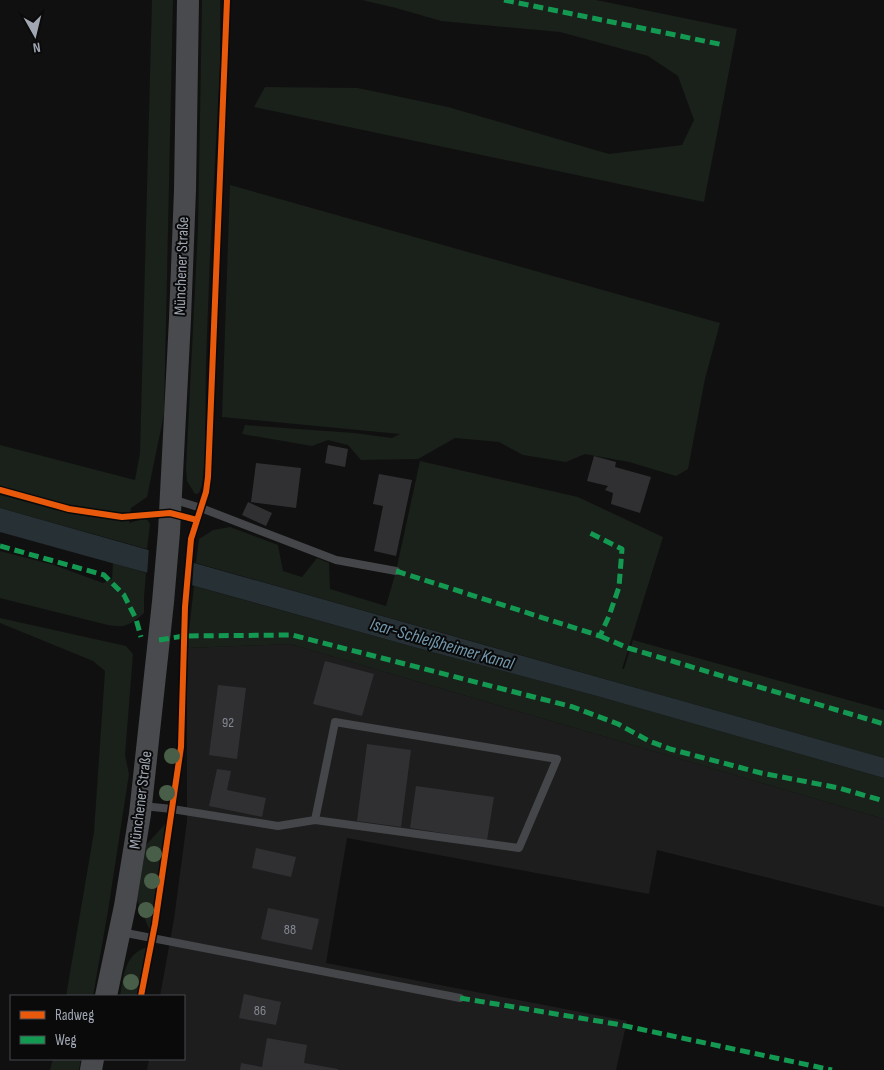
<svg xmlns="http://www.w3.org/2000/svg" width="884" height="1070" viewBox="0 0 884 1070" font-family="'Sofia Sans Condensed',sans-serif">
  <rect width="100%" height="100%" fill="#101010"/>
  <!-- built -->
  <path fill="#1d1d1e" d="M290,644L884,819V907L657,850L649,894L347,838L326,963L627,1021L616,1070H147L149,1059H184V996H160L174,919L187,821V648Z"/>
  <!-- green -->
  <path fill="#1a201a" d="M152,0H173L164,414L147,497L131,508L129,523L146,518L150,524L147,549L0,508V445L135,480L140,453Z
    M202,0H220V66L210,255L206,363L205,458L202,485L199,493L195,494L187,481L186,468L198,229Z
    M362,0H596L737,29L704,202L254,107L265,87L358,88L448,107L609,154L682,145L694,120L678,76L648,56L560,32L441,21L396,8Z
    M230,185L720,323L705,379L688,469L676,476L629,462L585,454L566,462L523,455L499,442L455,438L418,459L361,460L348,445L328,440L312,446L242,434L245,425L354,433L392,438L400,434L222,417Z
    M420,461L578,497L663,537L622,669H624L633,640L884,710V758L196,563L199,539L213,530L230,527L278,545L283,571L302,577L317,558L329,563L330,589L386,606L396,571Z
    M0,551L54,565L103,583L112,579L113,563L146,573L144,597V613C130,625 126,628 108,625L0,598Z
    M194,586L432,652L597,696L884,778V819L290,644L187,648Z
    M0,618L126,646L133,654L125,755L129,774L108,911L93,996H66L94,832L105,671L93,661L0,623Z
    M166,823L150,931L137,900L146,845Z
    M147,947L137,996H120C124,975 124,955 147,947Z
    M53,1059H81L79,1070H50Z"/>
  <!-- water -->
  <path fill="#273035" d="M0,508L884,758V778L597,696L432,652L0,532Z"/>
  <!-- pier -->
  <path fill="#101010" d="M149,547L194,560L192,588L147,575Z"/>
  <!-- building -->
  <path fill="#303033" d="M328,445L348,449L345,467L325,463Z
    M594,456L616,462L615,467L651,477L640,513L611,504L613,493L605,490L608,486L587,481Z
    M256,463L301,468L296,508L251,502Z
    M379,474L412,480L396,556L374,551L383,506L373,504Z
    M248,502L272,513L266,526L242,515Z
    M325,661L374,674L362,716L313,704Z
    M218,685L246,688L237,759L209,755Z
    M367,744L411,750L401,827L357,821Z
    M217,769L231,771L227,790L266,798L262,817L209,806Z
    M416,786L494,797L487,840L410,828Z
    M256,848L296,857L291,877L252,868Z
    M268,908L319,919L312,950L261,939Z
    M244,994L281,1002L276,1025L239,1018Z
    M267,1038L307,1045L304,1063L338,1069V1070H240L241,1063L262,1067Z"/>
  <g fill="none" stroke-linecap="round" stroke-linejoin="round">
    <!-- service -->
    <path stroke="#444649" stroke-width="8" d="M172,499L201,508L336,560L396,571
      M143,806L172,809L278,826L315,820L519,848L557,759L335,722L315,820
      M121,932L460,998"/>
    <!-- secondary -->
    <path stroke="#484a4d" stroke-width="22" d="M106,996L125,906L140,814L163,602L169,532L180,319L185,190L188,0
      M91,1070L93,1059"/>
    <!-- quiet -->
    <path stroke="#139951" stroke-width="5" stroke-dasharray="10 5" stroke-linecap="butt" d="M504,0L724,45
      M0,546L104,575L124,595L136,619L141,637
      M396,571L600,636L609,616L619,587L622,549L588,532
      M600,636L628,648L884,724
      M159,640L184,636L292,635L573,707L618,724L649,741L670,749L761,773L839,788L884,801
      M460,998L616,1024L832,1070"/>
    <!-- cycleway casing -->
    <g stroke="#0a0a0b" stroke-width="9">
      <path id="cycleway" d="M0,490L69,509L122,517L170,513L197,520
        M141,996L155,924L181,747L185,607L191,539L206,492L208,477L227,0"/>
    </g>
    <!-- cycleway -->
    <use href="#cycleway" stroke="#e8590c" stroke-width="6"/>
  </g>
  <!-- trees -->
  <g fill="#495e48">
    <circle cx="172" cy="756" r="8"/>
    <circle cx="167" cy="793" r="8"/>
    <circle cx="154" cy="854" r="8"/>
    <circle cx="152" cy="881" r="8"/>
    <circle cx="146" cy="910" r="8"/>
    <circle cx="131" cy="982" r="8"/>
  </g>
  <g text-anchor="middle" dominant-baseline="central" stroke-width="4" stroke-linejoin="round" paint-order="stroke">
    <!-- number labels -->
    <g font-size="14" fill="#848992">
      <text x="228" y="722">92</text>
      <text x="290" y="929">88</text>
      <text x="260" y="1010">86</text>
    </g>
    <!-- street labels -->
    <g font-size="16" fill="#a0a7b2" stroke="#0a0a0b">
      <text transform="translate(182 266) rotate(-88)">Münchener Straße</text>
      <text transform="translate(141 800) rotate(-83)">Münchener Straße</text>
    </g>
    <!-- water labels -->
    <g font-size="18" font-style="italic" fill="#759aaf" stroke="#0a0a0b">
      <text transform="translate(442 644) rotate(16)">Isar-Schleißheimer Kanal</text>
    </g>
  </g>
  <!-- legend -->
  <rect x="10" y="995" width="175" height="65" fill="#0a0a0b" stroke="#46494e"/>
  <rect x="20" y="1011" width="25" height="8" fill="#e8590c" stroke="#46494e"/>
  <text x="55" y="1020" font-size="15" fill="#a0a7b2">Radweg</text>
  <rect x="20" y="1036" width="25" height="8" fill="#139951" stroke="#46494e"/>
  <text x="55" y="1045" font-size="15" fill="#a0a7b2">Weg</text>
  <!-- north arrow -->
  <g transform="translate(35 35) rotate(172)" stroke="#0a0a0b" stroke-width="4" paint-order="stroke">
  <path d="M0-4L9 19L0 12L-9 19Z" fill="#a0a7b2"/>
  <text y="-8" font-size="14" font-weight="bold" text-anchor="middle" fill="#a0a7b2">N</text>
  </g>
</svg>
